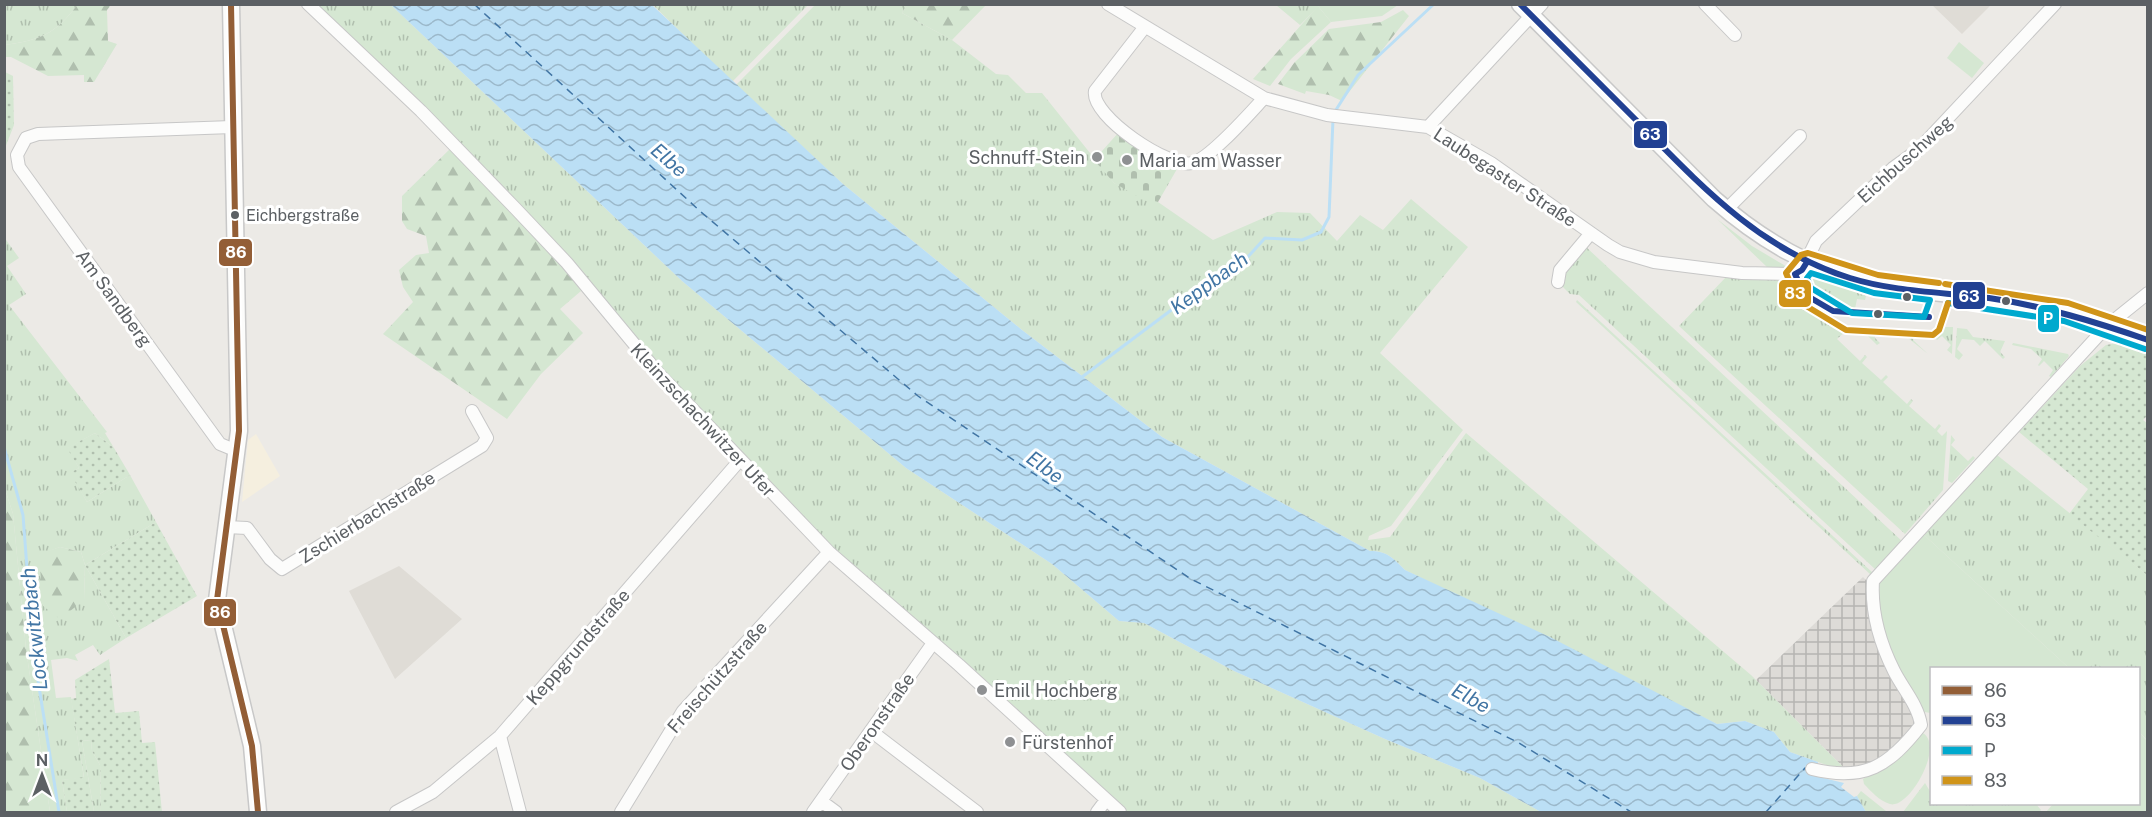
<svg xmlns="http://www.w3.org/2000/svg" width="2152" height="817" viewBox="0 0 2152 817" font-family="'Public Sans',sans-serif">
  <defs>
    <pattern id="industrial-grid" width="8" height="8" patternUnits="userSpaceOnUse" patternTransform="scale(1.5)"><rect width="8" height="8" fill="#dddbd7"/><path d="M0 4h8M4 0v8" fill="none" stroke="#b6b5b2"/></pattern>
    <pattern id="grass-tufts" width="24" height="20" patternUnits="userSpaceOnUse" patternTransform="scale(1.5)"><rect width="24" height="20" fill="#d5e7d2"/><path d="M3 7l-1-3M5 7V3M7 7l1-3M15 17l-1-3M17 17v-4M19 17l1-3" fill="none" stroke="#b0bfae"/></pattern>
    <pattern id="forest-firs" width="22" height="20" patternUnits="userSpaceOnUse" patternTransform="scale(1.5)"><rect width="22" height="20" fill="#d5e7d2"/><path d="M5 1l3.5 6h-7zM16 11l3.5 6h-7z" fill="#b0bfae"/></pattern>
    <pattern id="cemetery-stones" width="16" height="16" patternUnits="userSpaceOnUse" patternTransform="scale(1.5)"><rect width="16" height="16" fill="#d5e7d2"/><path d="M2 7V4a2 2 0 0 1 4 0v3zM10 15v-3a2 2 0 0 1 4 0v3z" fill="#b0bfae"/></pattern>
    <pattern id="garden-dots" width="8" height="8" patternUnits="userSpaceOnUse" patternTransform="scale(1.5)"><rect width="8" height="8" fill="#d5e7d2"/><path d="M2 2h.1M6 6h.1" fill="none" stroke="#b0bfae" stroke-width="1.8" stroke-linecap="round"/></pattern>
    <pattern id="water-waves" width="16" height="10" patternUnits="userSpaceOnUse" patternTransform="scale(1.5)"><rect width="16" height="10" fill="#bbdff5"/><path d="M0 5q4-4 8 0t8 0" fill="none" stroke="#9bb8ca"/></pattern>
  </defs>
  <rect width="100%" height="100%" fill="#eceae6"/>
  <!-- commercial -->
  <path fill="#f5efdf" d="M256,434L280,476L242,502L248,440Z"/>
  <!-- industrial -->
  <path fill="url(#industrial-grid)" d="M1863,577L1866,580L1869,604L1916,715V724L1900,745L1883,757L1849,773L1756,680Z"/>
  <!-- education -->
  <path fill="#dfdcd6" d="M1932,5H1991L1962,34Z
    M399,566L462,619L395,679L349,591Z"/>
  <!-- grass -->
  <path fill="url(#grass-tufts)" fill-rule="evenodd" d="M4,5H77C56,34 40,40 5,45Z
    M313,5H391L682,281L906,468L1052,564L1119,621L1144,623L1234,671L1385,739L1480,778L1541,812H1125L1107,796V791L1095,785L1015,707L831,549Z
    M653,5H808L732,82Z
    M815,5H907L902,13L952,40L996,74L1008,75L1026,93H1042L1114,183L1158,202L1213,240L1277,212L1310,213L1337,241L1360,215L1383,230L1411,199L1468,247L1380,353L1463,430L1391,526L1369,536L1368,540L1390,537L1466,433L1751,675L1849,773L1790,752L1774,732L1745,721L1717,724L1405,570C1393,558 1387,551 1370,551L1162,437L1022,330L843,184L736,85Z
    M1276,5H1320L1300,25Z
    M1717,219L1752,246L1789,268H1768Z
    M4,237L19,258L7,266L26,294L9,305L107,432L105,433L114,448L95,433L68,448L79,468L71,473L87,502L130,475L156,522L85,565L126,638L100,655L93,645L75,655L78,661L67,658L51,660L56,698L71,697L84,778L62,780L67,812H50L26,649L13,514L5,489ZM60,547L81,552L85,565L84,600L39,555Z
    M1586,247L1903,542L1876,570L1579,295L1570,294L1563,287L1564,270Z
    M1728,275L1785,279L1786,283L1825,319L1857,328L1912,331L1915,337L1913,340L1928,354L1903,334L1898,338L1893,333H1878L1874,337L1880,343L1877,345L1863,331L1857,335L1853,331L1847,330L1837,339L1860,361L1865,355L1867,357L1862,363L1881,380L1886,375L1888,377L1883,382L1907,404L1911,399L1913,401L1909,406L1935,429L1939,424L1941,426L1937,431L1942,436L1947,431L1943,490L1905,534L1679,326Z
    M1812,275L1866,296L1865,300L1857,299L1855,309L1813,292L1807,286L1808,278Z
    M1577,300L1873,573L1871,575L1576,302Z
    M1941,327H1953L1952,354L1947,350L1951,345L1942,336L1937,340L1933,335L1918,334V331L1930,332Z
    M1957,328L1967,329L1973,337L2005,341L2000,352L2005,357L2003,359L1985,341L1980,346L1974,340L1962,339L1957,349L1963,355L1959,360L1955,357Z
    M2013,343L2068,354L2069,356L2051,377L2049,376L2053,370L2044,361L2039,366L2038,365L2042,359L2031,349L2012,345Z
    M1951,435L1955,440L1951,445L1968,461L1973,456L1975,458L1952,483L1948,481Z
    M1997,455L2147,575V740L2139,732L2138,668H2069L1923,534Z
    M91,740L92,751L100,765L101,812H94L82,741Z
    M1925,783L1931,793L1932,804H2036L2041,810L2039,812H1903Z
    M1861,791L1886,811V812H1866L1857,796Z"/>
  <!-- forest -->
  <path fill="url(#forest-firs)" d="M77,5H111L107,10L108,41L117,44L94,82H84V75L48,76L11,57H5V45C40,40 56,34 77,5Z
    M907,5V4L986,5L952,40L902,13Z
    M1318,6L1331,22L1291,59L1270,86L1253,79Z
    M1403,10L1409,16L1342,101L1329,95L1306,91L1305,94L1278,84L1294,63L1329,29L1381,22Z
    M453,146L561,263L581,291L560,309L583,333L541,374L507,419L383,334L413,302L403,287L399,270L416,255L429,253L426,236L407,229L402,221V196Z
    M5,489L13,514L26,649L50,812H5Z
    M60,547L81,552L85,565L84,600L60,619L43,606L39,554Z"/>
  <!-- cemetery -->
  <path fill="url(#cemetery-stones)" d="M1119,132L1177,169L1158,202L1137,196L1114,183L1094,160Z"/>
  <!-- park -->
  <path fill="#d5e7d2" d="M1320,4H1398V5L1382,16L1331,22L1318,6Z
    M1959,42L1984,63L1972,78L1947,58Z
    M1923,534L2069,668H1932L1931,713L1924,712C1901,676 1865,624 1881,579Z
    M1921,732C1947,743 1909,810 1890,804C1879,801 1871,791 1864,784L1863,779L1899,758Z
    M2139,732L2147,741V812H2046L2053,804H2138Z"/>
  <!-- garden -->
  <path fill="url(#garden-dots)" d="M5,72L13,76L14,125L5,148Z
    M2128,341L2147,348V416L2143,420L2148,424L2147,575L2069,514L2088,489L2019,432L2080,366L2106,345Z
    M95,433L114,448L130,475L87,502L70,473L79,468L67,448Z
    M156,522L197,596L126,638L85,565Z
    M109,659L115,713L139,711L142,743L155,742L162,812H101L100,765L92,751L91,740L82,741L94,812H67L62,780L84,777L71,699L76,698L75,680Z"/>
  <!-- water -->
  <path fill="url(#water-waves)" d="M391,5H652L843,184L1022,330L1162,437L1370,551C1387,551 1393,558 1405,570L1550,637L1717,724L1745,721L1774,732L1790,752L1818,762L1815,776L1844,783L1841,787L1854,797L1857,796L1866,812H1541L1480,778L1385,739L1234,671L1144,623L1119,621L1052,564L906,468L682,281Z"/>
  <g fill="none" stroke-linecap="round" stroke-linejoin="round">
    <!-- stream -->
    <path stroke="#bbdff5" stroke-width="3" d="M1334,113L1358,75L1434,4
      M1082,377L1238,260L1246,259L1265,238L1302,240L1321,232L1329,217L1333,119
      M4,447L23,515L33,649L59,812"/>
    <!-- ferry -->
    <path stroke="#4175a4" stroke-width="1.5" stroke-dasharray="8 6" stroke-linecap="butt" d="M474,4L701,212L918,396L1191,579L1519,743L1631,812
      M1766,812L1805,768H1808"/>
    <!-- street casing -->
    <g stroke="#c7c7c7" stroke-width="14">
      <path id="street" d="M308,4L421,111L515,208L567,263L659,374L829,552L959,665L1120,812
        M1108,4L1264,98L1327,115L1428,127L1491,163L1608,245L1620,252L1654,262L1742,273L1795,274L1802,270L1816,241L1893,168L1918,150L2055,4
        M1705,4L1735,35
        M1144,28L1095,91C1090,116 1170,169 1192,163C1210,159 1250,113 1264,98
        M232,127L38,134L26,138L17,155L19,167L220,444L237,451
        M1428,127L1542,4
        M1726,210L1800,136
        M1558,282L1560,270L1591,233
        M226,527L247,528L270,559L282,569L482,446L487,438L472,411
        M871,731L977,812
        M500,736L520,812
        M1812,769C1865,782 1889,766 1921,725C1918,705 1903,689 1894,671C1880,643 1871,613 1873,581L2107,326L2148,293
        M821,801L836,812
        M396,812L433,792L500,736L740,460
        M621,812L683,711L829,552
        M813,812L933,643
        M1097,812L1106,800"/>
    </g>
    <!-- secondary casing -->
    <g stroke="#c8c8c8" stroke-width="19">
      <path id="secondary" d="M231,4L239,431L217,600L252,746L258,812
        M1520,4L1714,199C1762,241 1812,270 1874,284C1917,293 1963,293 2006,301C2055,309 2101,324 2148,340"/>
    </g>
    <!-- street -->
    <use href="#street" stroke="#fcfcfb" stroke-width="12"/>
    <!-- secondary -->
    <use href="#secondary" stroke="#fcfcfb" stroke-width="16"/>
    <!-- bus-1 casing -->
    <g stroke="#fff" stroke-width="10">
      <path id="bus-1" d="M231,4L239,431L217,600L252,746L258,812"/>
    </g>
    <!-- bus-2 casing -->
    <g stroke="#fff" stroke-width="10">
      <path id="bus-2" d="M1520,4C1561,45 1602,86 1643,127C1705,190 1763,251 1850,278C1895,292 1943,292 1989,298C2044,306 2096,322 2148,340
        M1807,262L1802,270L1795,274L1804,294L1833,311L1929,317"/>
    </g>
    <!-- bus-3 casing -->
    <g stroke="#fff" stroke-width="10">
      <path id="bus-3" d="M1811,273L1874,293L1930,300L1924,317L1852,313L1811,288L1807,278Z
        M1948,303L2064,321L2145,349"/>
    </g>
    <!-- bus-4 casing -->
    <g stroke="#fff" stroke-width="10">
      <path id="bus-4" d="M1939,283L1878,275L1808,253L1801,255L1786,273L1798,301L1846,330L1933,335L1939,330L1948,303
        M1945,284L2068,303L2148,330"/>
    </g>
    <!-- bus-1 -->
    <use href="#bus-1" stroke="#935e36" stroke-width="6"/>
    <!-- bus-2 -->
    <use href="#bus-2" stroke="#224193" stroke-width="6"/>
    <!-- bus-3 -->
    <use href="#bus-3" stroke="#00a9ce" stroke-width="6"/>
    <!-- bus-4 -->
    <use href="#bus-4" stroke="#d09419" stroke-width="6"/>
  </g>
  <!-- markers -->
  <g fill="#8e9092" stroke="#fff" stroke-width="2">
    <circle cx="1097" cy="157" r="6"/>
    <circle cx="1127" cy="160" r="6"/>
    <circle cx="982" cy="690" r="6"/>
    <circle cx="1010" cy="742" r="6"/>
  </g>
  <g fill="#5c6064" stroke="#fff" stroke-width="2">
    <circle cx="235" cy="215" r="5"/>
    <circle cx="1907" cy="297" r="5"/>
    <circle cx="2006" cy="301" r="5"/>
    <circle cx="1878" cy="314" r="5"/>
  </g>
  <g text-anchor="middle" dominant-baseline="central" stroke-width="6" stroke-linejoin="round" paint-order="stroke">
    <!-- bus labels -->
    <g font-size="16" fill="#5c6064" stroke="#fff" text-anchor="start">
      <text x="246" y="215">Eichbergstraße</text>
    </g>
    <!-- poi labels -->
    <g font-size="18" fill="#5c6064" stroke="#fff" text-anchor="start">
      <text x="1085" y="157" text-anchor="end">Schnuff-Stein</text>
      <text x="1139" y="160">Maria am Wasser</text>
      <text x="994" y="690">Emil Hochberg</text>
      <text x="1022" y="742">Fürstenhof</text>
    </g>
    <!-- street labels -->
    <g font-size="18" fill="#5c6064" stroke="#fff">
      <text transform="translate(1905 159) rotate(-42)">Eichbuschweg</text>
      <text transform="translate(1505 177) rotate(33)">Laubegaster Straße</text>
      <text transform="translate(114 298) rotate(54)">Am Sandberg</text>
      <text transform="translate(703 420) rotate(47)">Kleinzschachwitzer Ufer</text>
      <text transform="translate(367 517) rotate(-32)">Zschierbachstraße</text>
      <text transform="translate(578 647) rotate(-49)">Keppgrundstraße</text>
      <text transform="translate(717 677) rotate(-49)">Freischützstraße</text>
      <text transform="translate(877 722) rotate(-55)">Oberonstraße</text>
    </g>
    <!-- water labels -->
    <g font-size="20" font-style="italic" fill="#4175a4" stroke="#fff">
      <text transform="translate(669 160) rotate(41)">Elbe</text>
      <text transform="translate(1209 283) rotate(-36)">Keppbach</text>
      <text transform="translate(1045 467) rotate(36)">Elbe</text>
      <text transform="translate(34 629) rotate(-96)">Lockwitzbach</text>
      <text transform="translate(1471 698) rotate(29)">Elbe</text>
    </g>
  </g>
  <g stroke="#fff" stroke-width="2">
    <rect x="1633" y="120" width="35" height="29" rx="6" fill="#224193"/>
    <rect x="218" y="238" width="35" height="29" rx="6" fill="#935e36"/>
    <rect x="1778" y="279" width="34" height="29" rx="6" fill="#d09419"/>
    <rect x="1952" y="281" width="34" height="29" rx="6" fill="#224193"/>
    <rect x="2037" y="304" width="23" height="29" rx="6" fill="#00a9ce"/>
    <rect x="203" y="598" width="34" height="29" rx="6" fill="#935e36"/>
  </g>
  <g font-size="16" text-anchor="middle" font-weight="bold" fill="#fff">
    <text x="1650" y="140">63</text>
    <text x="236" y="258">86</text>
    <text x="1795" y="299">83</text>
    <text x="1969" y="302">63</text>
    <text x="2048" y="324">P</text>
    <text x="220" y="618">86</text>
  </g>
  <!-- border -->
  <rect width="2152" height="817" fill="none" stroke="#5c6064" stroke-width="12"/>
  <!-- legend -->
  <rect x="1930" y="667" width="210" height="138" fill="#ffffff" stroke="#bebfc1" stroke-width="1.5"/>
  <rect x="1942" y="686" width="30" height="9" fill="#935e36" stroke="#bebfc1" stroke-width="1.5"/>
  <text x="1984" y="697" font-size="18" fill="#5c6064">86</text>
  <rect x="1942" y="716" width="30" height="9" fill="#224193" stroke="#bebfc1" stroke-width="1.5"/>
  <text x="1984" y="727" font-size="18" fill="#5c6064">63</text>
  <rect x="1942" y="746" width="30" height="9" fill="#00a9ce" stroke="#bebfc1" stroke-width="1.5"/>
  <text x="1984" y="757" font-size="18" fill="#5c6064">P</text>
  <rect x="1942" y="776" width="30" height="9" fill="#d09419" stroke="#bebfc1" stroke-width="1.5"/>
  <text x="1984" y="787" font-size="18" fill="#5c6064">83</text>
  <!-- north arrow -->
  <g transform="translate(42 775)" stroke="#ffffff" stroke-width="4.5" paint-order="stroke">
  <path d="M0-4.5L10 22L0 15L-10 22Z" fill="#5c6064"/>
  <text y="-9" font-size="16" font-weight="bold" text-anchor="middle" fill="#5c6064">N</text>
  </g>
</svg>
